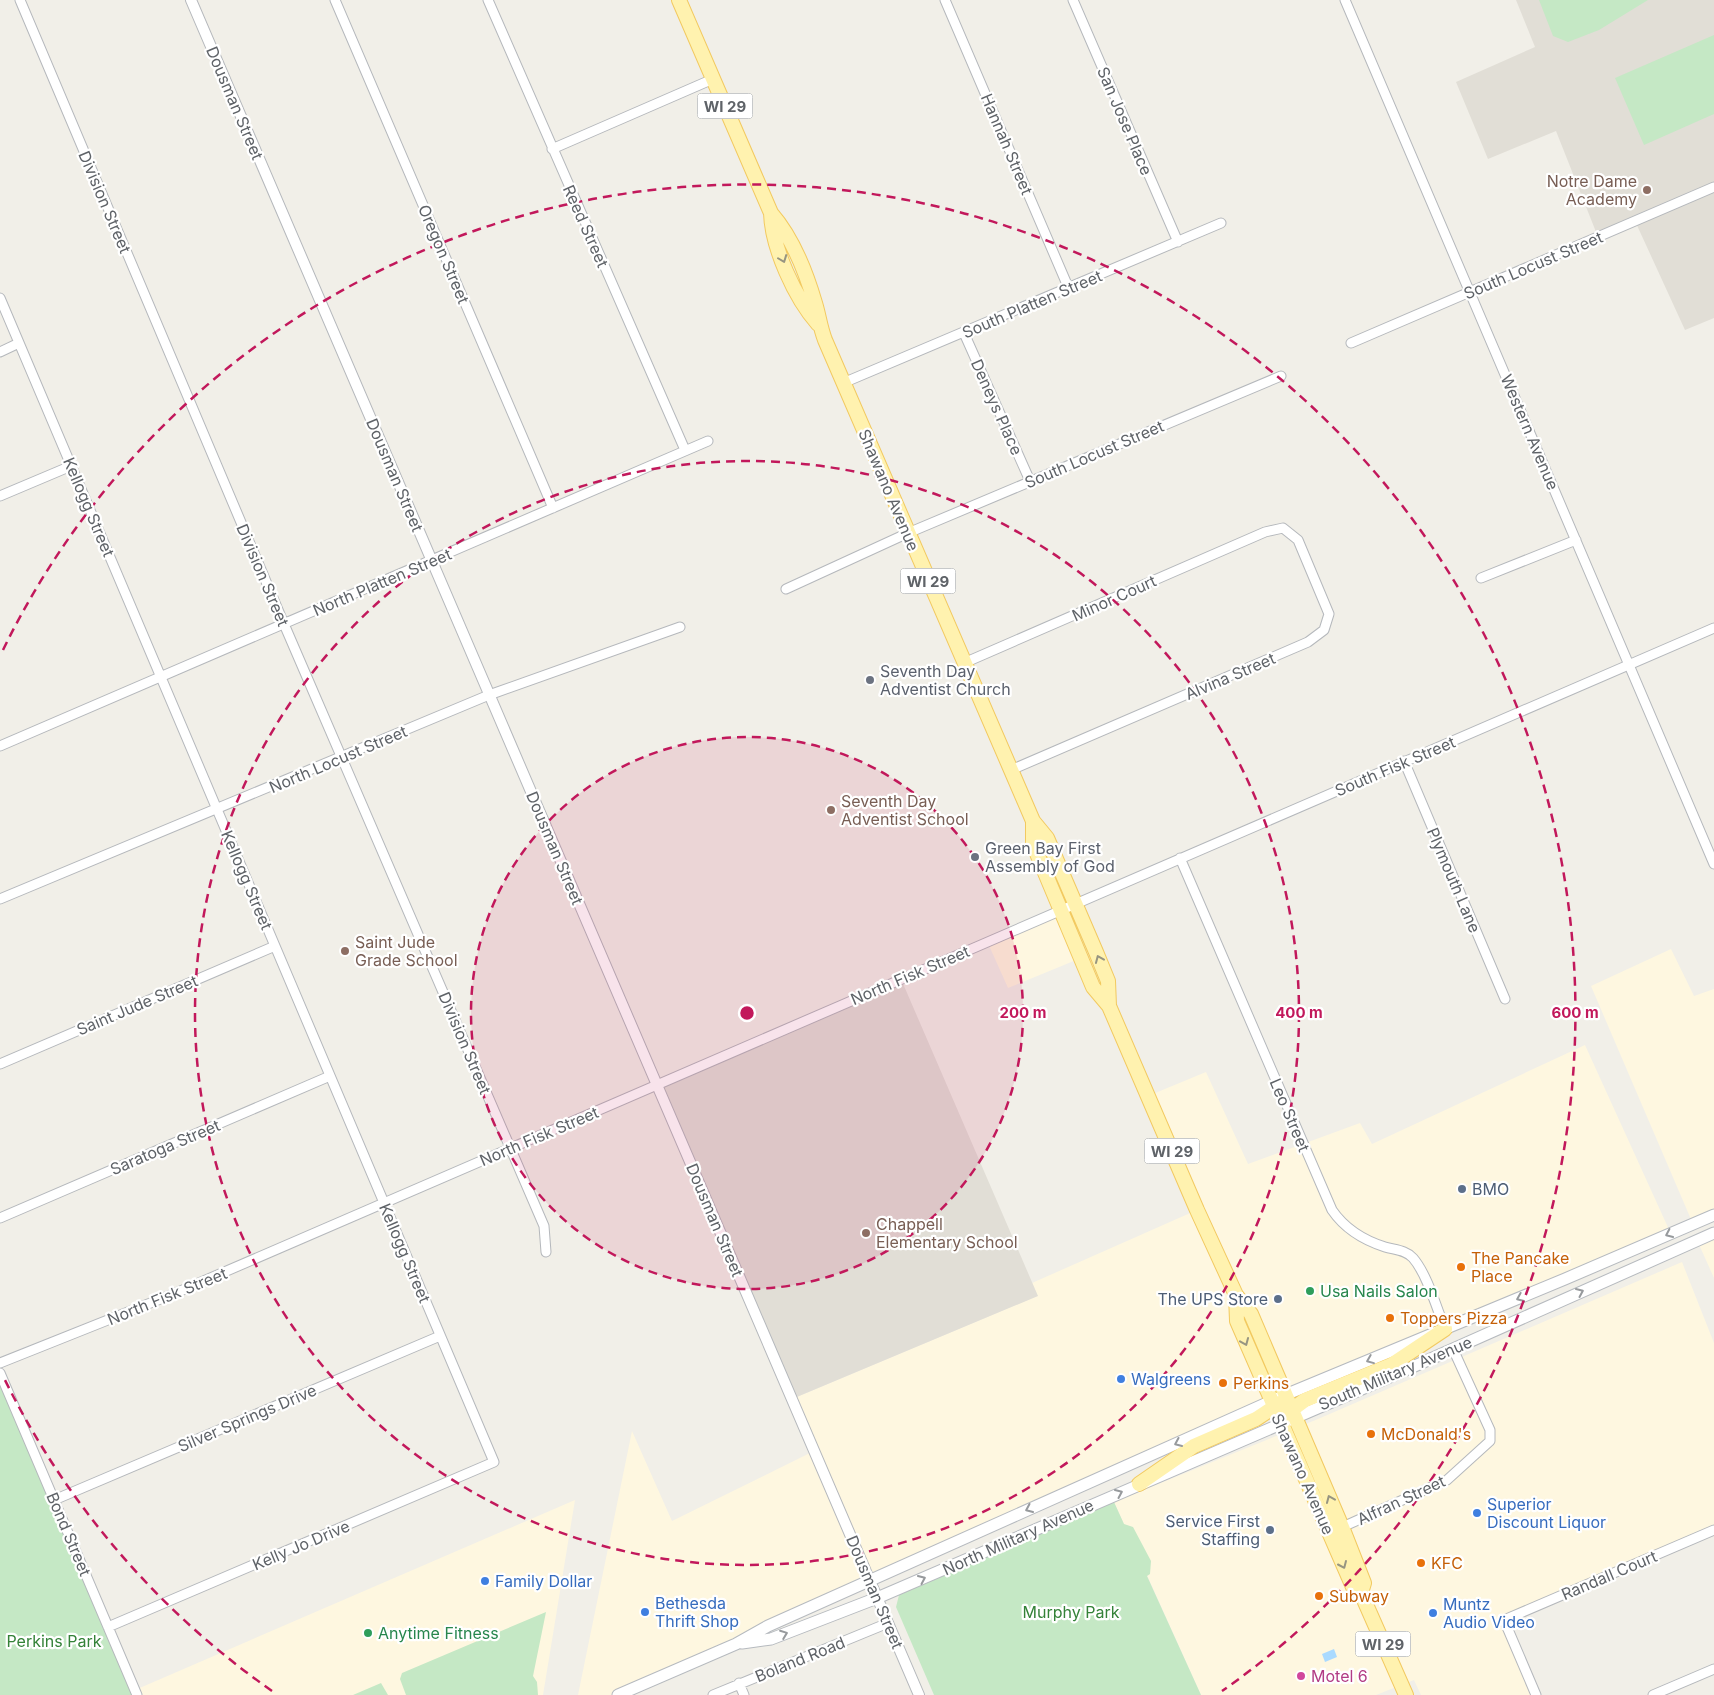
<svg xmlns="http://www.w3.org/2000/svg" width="1714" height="1695" viewBox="0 0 1714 1695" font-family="Inter,sans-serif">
  <rect width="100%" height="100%" fill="#f1efe8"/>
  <!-- commercial -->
  <path fill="#fef7e0" d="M1061,910L1081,958L1008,988L987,941Z
    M1671,949L1694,996L1714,989V1215L1693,1224L1591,986Z
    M1585,1045L1671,1234L1285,1395L618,1695H578L632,1431L672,1521L814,1451L792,1399L1037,1296L1032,1283L1197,1210L1148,1096L1206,1072L1248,1164L1360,1123L1372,1144Z
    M1714,1233V1278L1697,1240Z
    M1682,1262L1714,1343V1530L1504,1620L1536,1695H1421L1414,1680L1376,1695H1201L1114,1502L1318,1419Z
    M575,1500L543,1695H137L135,1690Z"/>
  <!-- education -->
  <path fill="#e1ded6" d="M1516,0H1714V318L1685,330L1635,221L1598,237L1556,131L1488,159L1456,82L1535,47Z
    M901,979L1038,1296L792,1399L656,1085Z"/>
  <!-- green -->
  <path fill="#c5e8c5" d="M1539,0H1648L1599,30L1568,42L1553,36Z
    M1714,35V114L1644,145L1615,78Z
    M0,1373L137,1695H0Z
    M1114,1502L1124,1524L1133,1527L1151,1561L1150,1574L1147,1576L1201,1695H934L896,1607L899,1595Z
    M546,1612L533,1676L537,1682L538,1695H406L400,1679L402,1673Z
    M381,1683L388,1695H353Z"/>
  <!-- water -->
  <path fill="#aadaff" d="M1334,1649L1337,1657L1325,1662L1322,1654Z"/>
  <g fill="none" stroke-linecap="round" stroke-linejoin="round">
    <!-- minor casing -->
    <g stroke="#b5b8bc" stroke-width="11">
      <path id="minor" d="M20,0L284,624L544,1226L546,1252
        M335,0L553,508
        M488,0L685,450
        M945,0L1069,289
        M1073,0L1178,242
        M1345,0L1714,864
        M552,149L713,79
        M0,298L494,1462L108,1627
        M964,333L1030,481
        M1351,343L1714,187
        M0,352L19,343
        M843,383L1221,223
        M0,496L71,466
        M1481,578L1576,540
        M786,589L908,533L1281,376
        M964,663L1265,532L1283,528L1298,540L1329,614L1324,630L1308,642L1011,770
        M0,746L708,441
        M1404,761L1505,999
        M1180,858L1332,1210C1345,1229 1363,1240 1385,1247C1395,1250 1406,1250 1413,1258C1427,1274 1437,1309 1445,1329
        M0,899L489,695L680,627
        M0,1064L275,946
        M0,1218L330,1076
        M0,1363L178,1292L1714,628
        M0,1373L137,1695
        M54,1500L440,1336
        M1338,1529L1447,1480L1490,1441V1430L1453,1349
        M739,1683L744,1695
        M713,1695L888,1623
        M1536,1695L1504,1620L1714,1530
        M1653,1695L1714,1669"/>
    </g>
    <!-- tertiary casing -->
    <g stroke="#b5b8bc" stroke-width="12">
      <path id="tertiary" d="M191,0L919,1695"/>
    </g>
    <!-- secondary casing -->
    <g stroke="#b6babf" stroke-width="13">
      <path id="secondary" d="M742,1643L771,1639L877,1598L1399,1373L1714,1233
        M618,1695L736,1644L768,1626L1285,1395L1565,1279L1714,1215"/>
    </g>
    <!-- primary casing -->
    <g stroke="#f2c960" stroke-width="16">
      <path id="primary" d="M679,0L771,213C792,237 806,272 815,303C819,316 820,327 825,340L1011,770L1033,821L1047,838L1096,952L1108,981L1109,1006
        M771,213C772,248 795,298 818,324
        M1033,821V844L1093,987L1109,1006L1197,1210L1236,1295L1251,1314L1342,1527L1364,1583L1361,1593
        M1236,1295L1237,1321L1353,1587L1361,1593L1406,1695
        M1286,1414L1305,1400L1391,1365L1445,1329
        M1139,1484L1194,1446L1256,1419L1280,1403"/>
    </g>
    <!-- minor -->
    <use href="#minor" stroke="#fff" stroke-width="9"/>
    <!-- tertiary -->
    <use href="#tertiary" stroke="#fff" stroke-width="10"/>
    <!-- secondary -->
    <use href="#secondary" stroke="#fff" stroke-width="11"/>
    <!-- primary -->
    <use href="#primary" stroke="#fff2af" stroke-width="14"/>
  </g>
  <!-- one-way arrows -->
  <defs><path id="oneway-chevron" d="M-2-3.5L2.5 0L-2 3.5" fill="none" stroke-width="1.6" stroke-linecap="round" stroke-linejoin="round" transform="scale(1.25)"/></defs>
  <g stroke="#979581">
    <use href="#oneway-chevron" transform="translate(783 259) rotate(69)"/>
    <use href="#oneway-chevron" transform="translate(1099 959) rotate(-113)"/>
    <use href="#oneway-chevron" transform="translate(1245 1342) rotate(67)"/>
    <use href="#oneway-chevron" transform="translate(1330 1499) rotate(-113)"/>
    <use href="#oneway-chevron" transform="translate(1343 1565) rotate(66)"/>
  </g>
  <g stroke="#979a9d">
    <use href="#oneway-chevron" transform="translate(1669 1234) rotate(155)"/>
    <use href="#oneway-chevron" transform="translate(1580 1292) rotate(-24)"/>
    <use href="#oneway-chevron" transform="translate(1520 1298) rotate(157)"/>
    <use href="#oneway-chevron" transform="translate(1370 1360) rotate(158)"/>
    <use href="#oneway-chevron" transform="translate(1178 1443) rotate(156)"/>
    <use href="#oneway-chevron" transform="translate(1119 1493) rotate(-24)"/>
    <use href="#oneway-chevron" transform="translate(1029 1509) rotate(156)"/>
    <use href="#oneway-chevron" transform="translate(922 1579) rotate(-24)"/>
    <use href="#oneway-chevron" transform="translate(784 1634) rotate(-21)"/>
  </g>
  <!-- distance rings -->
  <circle cx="747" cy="1013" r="276" fill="#c2185b" fill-opacity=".12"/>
  <g fill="none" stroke="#c2185b" stroke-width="2.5" stroke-dasharray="9 6">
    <circle cx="747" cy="1013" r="276"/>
    <circle cx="747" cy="1013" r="552"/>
    <path d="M272 1691A828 828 0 0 1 3 1376M3 650A828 828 0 1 1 1222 1691"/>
  </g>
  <!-- markers -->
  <g fill="#8d6e63" stroke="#fff" stroke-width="2">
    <circle cx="1647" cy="190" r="5"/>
    <circle cx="831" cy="810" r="5"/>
    <circle cx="345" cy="951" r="5"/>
    <circle cx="866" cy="1233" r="5"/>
  </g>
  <g fill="#6b7280" stroke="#fff" stroke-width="2">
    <circle cx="870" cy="680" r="5"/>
    <circle cx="975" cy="857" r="5"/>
  </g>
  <g fill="#5c6f8a" stroke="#fff" stroke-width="2">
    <circle cx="1462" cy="1189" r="5"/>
    <circle cx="1278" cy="1299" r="5"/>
    <circle cx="1270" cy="1530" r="5"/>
  </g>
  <g fill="#e8710a" stroke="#fff" stroke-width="2">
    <circle cx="1461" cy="1267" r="5"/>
    <circle cx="1390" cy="1318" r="5"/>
    <circle cx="1223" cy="1383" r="5"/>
    <circle cx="1371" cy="1434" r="5"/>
    <circle cx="1421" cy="1563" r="5"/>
    <circle cx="1319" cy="1596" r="5"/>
  </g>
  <g fill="#2e9e5b" stroke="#fff" stroke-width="2">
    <circle cx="1310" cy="1291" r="5"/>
    <circle cx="368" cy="1633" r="5"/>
  </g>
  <g fill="#3f7fe0" stroke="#fff" stroke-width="2">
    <circle cx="1121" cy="1379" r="5"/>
    <circle cx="1477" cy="1513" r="5"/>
    <circle cx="485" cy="1581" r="5"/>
    <circle cx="645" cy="1612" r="5"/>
    <circle cx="1433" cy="1613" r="5"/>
  </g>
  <circle fill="#d1479c" stroke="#fff" stroke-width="2" cx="1301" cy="1676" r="5"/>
  <g text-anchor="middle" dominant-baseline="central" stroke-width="4.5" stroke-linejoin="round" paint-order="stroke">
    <!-- shield labels -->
    <g fill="#fff" stroke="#8f9295" stroke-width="1">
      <rect x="697.5" y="93.5" width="55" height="25" rx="4"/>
      <rect x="900.5" y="568.5" width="55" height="25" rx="4"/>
      <rect x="1144.5" y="1138.5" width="55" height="25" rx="4"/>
      <rect x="1355.5" y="1631.5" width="55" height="25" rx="4"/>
    </g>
    <g font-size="15" font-weight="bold" fill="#5f6368">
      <text x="725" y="106">WI 29</text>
      <text x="928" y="581">WI 29</text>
      <text x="1172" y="1151">WI 29</text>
      <text x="1383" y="1644">WI 29</text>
    </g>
    <!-- street labels -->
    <g font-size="16" fill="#5f6368" stroke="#fff">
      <text transform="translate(235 103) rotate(67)">Dousman Street</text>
      <text transform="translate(1125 121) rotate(67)">San Jose Place</text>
      <text transform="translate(1007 144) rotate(67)">Hannah Street</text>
      <text transform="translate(105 202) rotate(67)">Division Street</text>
      <text transform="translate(586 226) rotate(66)">Reed Street</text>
      <text transform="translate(444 254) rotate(67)">Oregon Street</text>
      <text transform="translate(1533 265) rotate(-23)">South Locust Street</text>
      <text transform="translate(1032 304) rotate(-23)">South Platten Street</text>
      <text transform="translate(997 407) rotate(66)">Deneys Place</text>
      <text transform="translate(1530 432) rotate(67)">Western Avenue</text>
      <text transform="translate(1094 454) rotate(-23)">South Locust Street</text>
      <text transform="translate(395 475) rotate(67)">Dousman Street</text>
      <text transform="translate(889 490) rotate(67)">Shawano Avenue</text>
      <text transform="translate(89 507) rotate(67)">Kellogg Street</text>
      <text transform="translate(263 575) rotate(67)">Division Street</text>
      <text transform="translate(382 582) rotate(-23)">North Platten Street</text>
      <text transform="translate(1114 598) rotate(-24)">Minor Court</text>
      <text transform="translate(1230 676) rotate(-23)">Alvina Street</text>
      <text transform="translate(338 759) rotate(-23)">North Locust Street</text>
      <text transform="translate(1395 766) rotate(-23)">South Fisk Street</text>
      <text transform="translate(555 848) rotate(67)">Dousman Street</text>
      <text transform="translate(247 880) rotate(67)">Kellogg Street</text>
      <text transform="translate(1454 880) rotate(67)">Plymouth Lane</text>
      <text transform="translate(910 975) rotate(-23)">North Fisk Street</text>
      <text transform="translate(137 1005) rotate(-23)">Saint Jude Street</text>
      <text transform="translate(465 1043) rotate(67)">Division Street</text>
      <text transform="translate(1290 1115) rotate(67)">Leo Street</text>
      <text transform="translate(539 1136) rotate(-23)">North Fisk Street</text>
      <text transform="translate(165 1147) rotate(-23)">Saratoga Street</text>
      <text transform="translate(715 1220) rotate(67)">Dousman Street</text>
      <text transform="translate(405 1253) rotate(67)">Kellogg Street</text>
      <text transform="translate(167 1296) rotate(-22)">North Fisk Street</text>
      <text transform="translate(1395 1373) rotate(-23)">South Military Avenue</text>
      <text transform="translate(247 1418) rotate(-23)">Silver Springs Drive</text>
      <text transform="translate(1303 1474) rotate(66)">Shawano Avenue</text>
      <text transform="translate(1401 1500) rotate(-25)">Alfran Street</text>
      <text transform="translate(69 1534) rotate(67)">Bond Street</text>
      <text transform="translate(1018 1537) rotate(-24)">North Military Avenue</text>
      <text transform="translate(301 1545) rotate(-23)">Kelly Jo Drive</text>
      <text transform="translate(1609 1575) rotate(-23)">Randall Court</text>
      <text transform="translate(875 1592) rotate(67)">Dousman Street</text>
      <text transform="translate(800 1659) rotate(-22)">Boland Road</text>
    </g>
    <!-- education labels -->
    <g font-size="16" fill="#785e54" stroke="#fff" text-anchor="start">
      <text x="1637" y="181" text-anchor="end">Notre Dame<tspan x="1637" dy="18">Academy</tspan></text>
      <text x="841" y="801">Seventh Day<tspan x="841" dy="18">Adventist School</tspan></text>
      <text x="355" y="942">Saint Jude<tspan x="355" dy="18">Grade School</tspan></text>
      <text x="876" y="1224">Chappell<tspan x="876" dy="18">Elementary School</tspan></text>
    </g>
    <!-- worship labels -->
    <g font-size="16" fill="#5b616d" stroke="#fff" text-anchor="start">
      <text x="880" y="671">Seventh Day<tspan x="880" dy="18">Adventist Church</tspan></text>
      <text x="985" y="848">Green Bay First<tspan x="985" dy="18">Assembly of God</tspan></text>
    </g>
    <!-- service labels -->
    <g font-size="16" fill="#4e5e75" stroke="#fff" text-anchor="end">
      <text x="1472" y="1189" text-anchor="start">BMO</text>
      <text x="1268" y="1299">The UPS Store</text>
      <text x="1260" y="1521">Service First<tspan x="1260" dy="18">Staffing</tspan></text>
    </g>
    <!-- food labels -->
    <g font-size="16" fill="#c56008" stroke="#fff" text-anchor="start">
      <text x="1471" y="1258">The Pancake<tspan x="1471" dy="18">Place</tspan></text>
      <text x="1400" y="1318">Toppers Pizza</text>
      <text x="1233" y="1383">Perkins</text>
      <text x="1381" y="1434">McDonald's</text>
      <text x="1431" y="1563">KFC</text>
      <text x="1329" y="1596">Subway</text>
    </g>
    <!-- leisure labels -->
    <g font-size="16" fill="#27864d" stroke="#fff" text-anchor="start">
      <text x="1320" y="1291">Usa Nails Salon</text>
      <text x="378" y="1633">Anytime Fitness</text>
    </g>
    <!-- shop labels -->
    <g font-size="16" fill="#366cbe" stroke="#fff" text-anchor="start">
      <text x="1131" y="1379">Walgreens</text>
      <text x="1487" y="1504">Superior<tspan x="1487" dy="18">Discount Liquor</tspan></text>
      <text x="495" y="1581">Family Dollar</text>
      <text x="655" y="1603">Bethesda<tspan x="655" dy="18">Thrift Shop</tspan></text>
      <text x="1443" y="1604">Muntz<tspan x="1443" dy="18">Audio Video</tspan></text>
    </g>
    <!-- park labels -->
    <g font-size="16" fill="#348238" stroke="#fff">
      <text x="1071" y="1612">Murphy Park</text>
      <text x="54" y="1641">Perkins Park</text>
    </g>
    <!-- hotel labels -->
    <g font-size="16" fill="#b23c85" stroke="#fff" text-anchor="start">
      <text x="1311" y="1676">Motel 6</text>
    </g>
  </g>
  <circle cx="747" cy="1013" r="8" fill="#c2185b" stroke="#fff" stroke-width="2.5"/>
  <g font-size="15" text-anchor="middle" font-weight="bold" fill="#c2185b" stroke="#fff" stroke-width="4.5" stroke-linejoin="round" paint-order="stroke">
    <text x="1023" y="1018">200 m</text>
    <text x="1299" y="1018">400 m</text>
    <text x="1575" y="1018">600 m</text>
  </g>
</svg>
